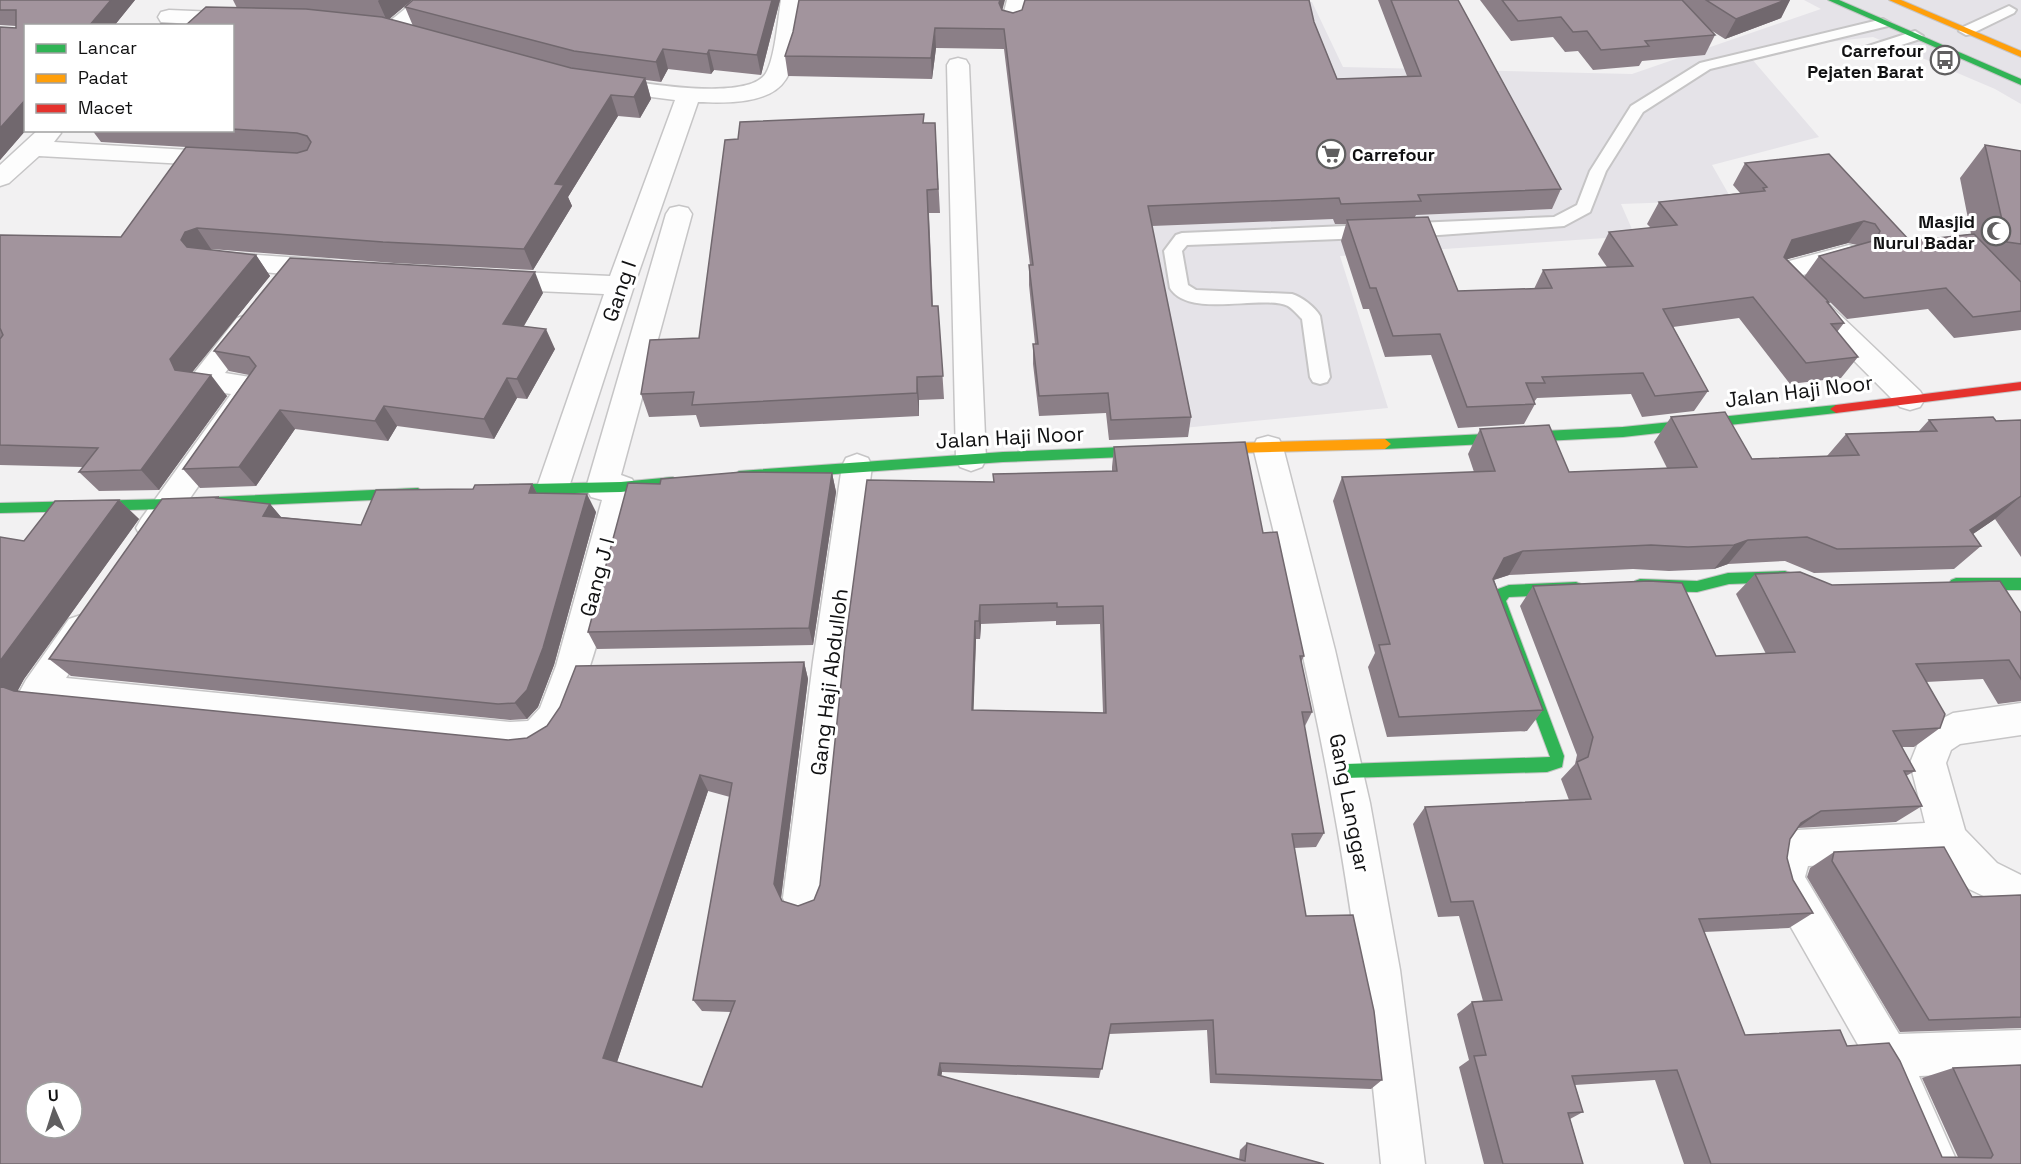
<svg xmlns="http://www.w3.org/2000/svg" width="2021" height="1164" viewBox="0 0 2021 1164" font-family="'Space Grotesk',sans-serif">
  <rect width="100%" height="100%" fill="#f2f1f2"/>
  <!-- built -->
  <path fill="#e5e3e8" d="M1804,0H2021V104L1995,89L1873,37L1745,51L1819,137L1712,165L1732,200L1621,204L1635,236L1340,256L1388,408L1132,433L1102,9L1312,2L1343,67L1632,74L1821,9Z"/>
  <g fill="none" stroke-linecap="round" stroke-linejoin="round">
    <!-- lane casing -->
    <g stroke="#c6c5c6" stroke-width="4">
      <path id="lane" d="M2009,6L2016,10L2014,13L1971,34L1966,35L1959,31L1961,28Z
        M1883,19L1890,23L1888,26L1710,69L1643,112L1606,171L1590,212L1564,226L1439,235L1187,245L1182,251L1188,285L1196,290L1292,294C1302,297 1315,307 1320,316L1330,377L1327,382L1320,384L1313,382L1310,377L1302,319C1298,315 1293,309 1288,306C1262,294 1189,319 1170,288L1164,251L1176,235L1182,233L1554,217L1577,205L1590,171L1631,106L1700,63Z
        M1915,31L1923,36L1920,39L1861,58L1853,53L1856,50Z"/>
    </g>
    <!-- street casing -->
    <g stroke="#c6c5c6" stroke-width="3">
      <path id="street" d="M416,0H440L401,35L393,37L385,35L382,30L385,25Z
        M781,0H803C799,22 798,61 786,79C770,105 725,103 698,102L634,286L569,487L564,495L553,499L542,495L537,487L604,294L494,289L484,286L481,280L484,274L494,271L610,276L675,100L605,91L597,89L593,84L597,79L605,77C635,82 749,103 766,73C775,58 778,18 781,0Z
        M1007,0H1029L1020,29L1012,31L1004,29L1001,24Z
        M169,10L240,13L248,15L251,20L248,25L240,27L161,22L158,17L161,12Z
        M958,58L966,60L969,65L986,459L982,467L971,471L960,467L956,459L947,65L950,60Z
        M38,130H59L61,133L54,142L223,152L232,154L235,159L232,164L223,166L39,156L9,183L0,186V165Z
        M679,206L688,208L692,214L621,475L632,479L637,487C623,538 587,719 550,747C540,755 522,753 510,754L38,706L26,702L20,691L26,680L69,619L81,615L93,619L98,629L66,678L510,722L528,721L540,708L556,666L602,500L591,497L586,488L666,214L670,208Z
        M1849,245L1858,248L1862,254L1858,260L1799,276L1920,391L1925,399L1920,407L1910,410L1900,407L1772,278L1778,264Z
        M215,252L329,260L338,263L342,269L338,275L329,278L206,267L202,261L206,255Z
        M247,315L257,318L261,325L225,373L263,379L268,386L163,537L152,541L141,537L136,528L141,519L231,394L192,388L188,381L237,318Z
        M1268,436L1279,439L1283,447L1335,650L1370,803L1400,970L1425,1164H1381C1369,1044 1355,924 1333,805C1312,685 1282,566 1253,447L1257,439Z
        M857,454L868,458L872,466L847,662L823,898L817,912L803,917L789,912L783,898L813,662L842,466L846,458Z
        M2021,703V735L1960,744L1951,750L1946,763L1965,830L1997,863L2021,875V914L1969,889L1941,859L1808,866L1805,877L1899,1034L2021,1030V1072L1919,1076L1958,1164H1913L1873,1071L1772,894C1760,866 1769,841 1798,830L1925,823L1910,763L1924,728L1953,713Z"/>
    </g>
    <!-- fast casing -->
    <g stroke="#c6c5c6" stroke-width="2">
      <path id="fast" d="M1828,0H1839L2021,79V85Z
        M1836,405L1842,409L1836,413L1623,437L1385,449L1379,444L1385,439L1623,427Z
        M1196,444L1202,449L1196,454L1003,462L739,481L733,476L739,471L1003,452Z
        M673,477L679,482L677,485L621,492L490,495L484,490L490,485L621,482Z
        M418,488L424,493L418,498L169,509L0,513V503L169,499Z
        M1785,571L1800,577L1802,581L1800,585L1795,587L1784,582L1729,584L1697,592L1640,591L1635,589L1633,585L1635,581L1640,579L1697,581L1728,573Z
        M1956,578H2021V590H1956L1951,588L1949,584L1951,580Z
        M1576,582L1581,584L1583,588L1581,592L1576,594L1509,597L1506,601L1564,756L1562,767L1547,772L1345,778L1340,776L1337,771L1340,766L1345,764L1550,757L1492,601L1498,589L1509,585Z"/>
    </g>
    <!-- slow casing -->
    <g stroke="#c6c5c6" stroke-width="2">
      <path id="slow" d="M1889,0H1901L2021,51V57Z
        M1385,439L1391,444L1385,449L1196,454L1190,449L1196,444Z"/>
    </g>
    <!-- jam casing -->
    <g stroke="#c6c5c6" stroke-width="2">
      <path id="jam" d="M2021,382V390L1836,413L1830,409L1836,405Z"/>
    </g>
    <!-- lane -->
    <use href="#lane" fill="#fdfdfd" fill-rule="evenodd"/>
    <!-- street -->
    <use href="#street" fill="#fdfdfd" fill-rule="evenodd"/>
    <!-- fast -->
    <use href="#fast" fill="#30b455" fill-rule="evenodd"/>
    <!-- slow -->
    <use href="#slow" fill="#ff9f0a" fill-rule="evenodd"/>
    <!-- jam -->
    <use href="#jam" fill="#e5322d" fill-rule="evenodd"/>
  </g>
  <!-- wall -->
  <path fill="#8b7f87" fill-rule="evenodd" d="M0,0H135L114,26H26V130L0,160V27L16,28V26L0,25Z
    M233,0H412L389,19L413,26L405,7L780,0L761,75L714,70L711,74L668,69L661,82L646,80L651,99L640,118L618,116L568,197L572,206L533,270L394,263L211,249L208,250L256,255L270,276L192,372L227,396L159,490L99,491L79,472L83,467L0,465V235L121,237L186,147L101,142L92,130H232V26L186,25L237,8Z
    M1378,0H1458L1561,189L1552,209L1416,215L1415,217L1458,291L1534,289L1543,270L1607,267L1598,254L1609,232L1651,228L1647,224L1659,202L1740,193L1733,185L1745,163L1910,241L1971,234L1960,178L1985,145L2021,151V330L1954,338L1928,309L1847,319L1827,299L1829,302L1828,303L1844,323L1837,332L1858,357L1841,378L1790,384L1739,318L1673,327L1708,391L1694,411L1642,417L1631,394L1537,398L1534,402L1535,404L1524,424L1458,428L1431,355L1385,357L1369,309H1363L1341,241L1346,224H1335L1333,219L1152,226L1191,417L1188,437L1109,440L1106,413L1039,416L1033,364V344H1035L1029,285V265H1030L1004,49L936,48L932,79L788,76L785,56L793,32L1002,10L1013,13L1314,22L1337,79L1407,76ZM1848,243L1857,245L1819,256L1804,277L1787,259Z
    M1480,0H1790L1781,18L1725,39L1709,29L1715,35L1705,55L1642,61L1639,66L1593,70L1578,51L1565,52L1553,37L1511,41Z
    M925,123H935L940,213H929L933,306H938L944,399L919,400V416L700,427L696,415L649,417L641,394L699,338L738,139Z
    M543,293L524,326L555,349L527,399L517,398L494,439L397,426L388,441L295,429L256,486L200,488L183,469L249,375L229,371L214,351Z
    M1671,417L1752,459L1827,456L1846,434L1919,431L1929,420L1996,421L2021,420V557L1995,519L1973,534L1981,546L1954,569L1814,573L1785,561L1728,564L1714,569L1669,571L1633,569L1509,575L1494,580L1543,710L1527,731L1387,737L1368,667L1375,653L1333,501L1342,477L1474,472L1468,454L1480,429L1569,472L1667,468L1654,442Z
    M1114,447L1263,533L1304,656L1301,662L1312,712L1304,728L1324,833L1316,847L1294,848L1306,916L1382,1080L1371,1089L1210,1083L1207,1030L1109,1034L1099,1078L942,1072L941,1076L1239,1160L1240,1150L1247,1143L1324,1164H0V537L24,541L119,500L139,519L24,679L18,690L19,692L508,740L527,738L804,662L808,679L781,898L782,901L798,906L814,900L994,482L1112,471V467ZM1056,621V625L1100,624L1103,713L973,710L976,639H980L981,624ZM708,791L730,797L693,1000L702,1011L731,1012L702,1087L617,1062Z
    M832,473L836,492L813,645L597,649L588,632L660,484Z
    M532,484L537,493L596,512L554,665L538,707L527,719L510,720L71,676L49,659L220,499L270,504L281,517L361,525L473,489Z
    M1755,574L2021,613V701L1998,704L1983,679L1926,682L1940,728L1914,747H1902L1915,771L1906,776L1922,806L1896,822L1798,828L1790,839L1787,858L1793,880L1813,913L1789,928L1704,932L1745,1035L1847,1046L1942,1157H1958L1922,1078L1953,1068L2021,1164H1684L1655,1080L1575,1085L1583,1112L1570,1119L1583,1164H1484L1459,1067L1469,1060L1457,1014L1472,1002L1483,1001L1459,916L1438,917L1413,824L1425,807L1569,800L1561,779L1575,764L1577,755L1520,606L1533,586L1716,656L1766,654L1736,594Z
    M1834,852L1972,897L2021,895V1028L1900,1032L1807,877L1810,868Z"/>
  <!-- shaded-wall -->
  <path fill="#71686e" d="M111,0H135L114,26H89Z
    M379,0H412L387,21L378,1Z
    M772,0H780L761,75L757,55Z
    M1000,0H1005L999,23V3Z
    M1785,0H1790L1781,18L1725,39L1736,19Z
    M935,28L936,48L932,79L931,58Z
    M663,49L668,69L661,82L656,62Z
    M709,50L714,70L711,74L707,54Z
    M645,78L651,99L640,118L634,97Z
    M611,95L618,116L568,197L572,206L533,270L524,249L555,184Z
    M26,99V130L0,160V128Z
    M1864,221L1848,243L1777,262L1792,240Z
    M197,228L211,249L200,253L196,261L181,240L185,232Z
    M256,255L270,276L186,380L175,370L170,359Z
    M535,272L543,293L513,344L503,324Z
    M546,329L555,349L527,399L517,379Z
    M211,375L227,396L159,490L141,470Z
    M917,377L919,400V416L917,393Z
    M507,378L517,398L494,439L484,419Z
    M384,406L397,426L388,441L375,421Z
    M280,410L295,429L256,486L239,467Z
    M832,473L836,492L813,645L809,628Z
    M532,484L542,503L529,493Z
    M587,494L596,512L554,665L538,707L527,719L515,703Z
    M2021,496L1995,519L1954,547L1970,530Z
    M119,500L139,519L24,679L18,690L24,703L0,686V661Z
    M270,504L286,523L263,516Z
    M1748,540L1728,564L1714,569L1734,545Z
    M1523,551L1509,575L1490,581L1504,558Z
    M980,605L981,624L980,639L979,621Z
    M975,621L976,639L973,727L972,710Z
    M804,662L808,679L781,898L774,884Z
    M700,775L708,791L615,1068L603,1058Z
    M1821,811L1798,828L1801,823Z
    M940,1063L942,1072L940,1084L938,1075Z"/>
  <!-- building -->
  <path fill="#a2949d" stroke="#71686e" stroke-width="1.5" fill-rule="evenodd" d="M0,0H111L89,26H26V99L0,128V27L16,28V10H0Z
    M413,0H772L757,55L709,50L707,54L663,49L656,62L574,51L405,7Z
    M799,0H1000L999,3L1002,10L1013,13L1022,10L1025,0H1309L1314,22L1337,79L1421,76L1391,0H1458L1561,189L1418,195L1421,201L1341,204L1339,198L1148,206L1191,417L1111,420L1108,393L1039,396L1033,344H1038L1029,265H1033L1004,29L935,28L931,58L785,56L793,32Z
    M1502,0H1682L1715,35L1645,41L1649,46L1601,50L1587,31L1573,32L1561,17L1518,21Z
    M1706,0H1785L1736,19Z
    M206,7L306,9L382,17L571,68L645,78L634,97L611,95L555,184L564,185L524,249L383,242L197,228L185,232L181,240L187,247L256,255L170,359L175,370L211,375L141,470L79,472L98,448L0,445V339L3,335L0,328V235L121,237L186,147L297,153L307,150L311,142L307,136L297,133L232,129V26H161V24L186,25Z
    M924,114L923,123H935L938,189L927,190L932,306H938L943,376L917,377V393L692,405L694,392L641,394L650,340L699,338L725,140L738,139L740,122Z
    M1985,145L2021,151V244L2007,242Z
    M1829,154L1910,241L1974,234L2021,282V311L1973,317L1946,288L1864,298L1819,256L1876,240L1880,231L1875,224L1864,221L1792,240L1784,257L1829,302H1827L1844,323L1831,324L1858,357L1806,363L1753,297L1663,309L1708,391L1655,396L1643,373L1542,377L1545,383H1526L1535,404L1467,407L1440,334L1393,336L1376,288H1370L1347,220L1428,217L1458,291L1552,288L1543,270L1633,266L1609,232L1677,225L1659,202L1765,191L1763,188L1767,187L1745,163Z
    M290,258L535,272L503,324L546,329L517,379L507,378L484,419L384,406L375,421L280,410L239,467L183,469L256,366L249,357L214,351Z
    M1725,412L1752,459L1859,455L1846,434L1937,431L1929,420L1993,417L1996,421L2021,420V496L1970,530L1981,546L1837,549L1807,537L1748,540L1734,545L1688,547L1651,545L1523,551L1504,558L1493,579L1543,710L1399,717L1379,645L1390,644L1342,477L1495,471L1480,429L1549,425L1569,472L1697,467L1671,417Z
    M1245,442L1263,533L1277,532L1304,656H1300L1312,712H1302L1324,833L1292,834L1306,916L1353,915L1374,1011L1382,1080L1216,1074L1213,1020L1111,1024L1102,1069L940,1063L938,1075L1245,1161L1247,1143L1324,1164H0V686L14,691L508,740L527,738L547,726L560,707L576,666L804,662L774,884L782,901L798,906L814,900L820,885L845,645L867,480L994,482L993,474L1117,471L1114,447ZM1057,603V607L1103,606L1106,713L972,710L975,621H979L980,605ZM700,775L732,783L693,1000L735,1001L702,1087L603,1058ZM36,1092H72V1128H36Z
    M742,472L832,473L809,628L588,632L628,483L660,484L661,479Z
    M532,484L529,493L587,494L543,648L527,690L515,703L498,704L49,659L162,499L219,497L217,498L270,504L263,516L361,525L376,490L473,489L475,485Z
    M119,500L0,661V537L24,541L55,501Z
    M1800,572L1832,585L2000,581L2021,613V679L2009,660L1916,664L1945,714L1940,728L1893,731L1915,771H1904L1922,806L1821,811L1801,823L1790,839L1787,858L1793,880L1813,913L1699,919L1745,1035L1840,1030L1847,1046L1889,1043L1900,1061L1942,1157L1991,1158L1993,1155L1953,1068L2021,1065V1164H1711L1677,1070L1572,1076L1583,1112L1568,1113L1583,1164H1503L1474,1056L1486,1055L1472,1002L1502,1000L1473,901L1451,902L1425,807L1591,799L1577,762L1588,757L1593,737L1533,586L1649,581L1682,583L1716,656L1795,652L1755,574Z
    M1944,847L1972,897L2021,895V1017L1929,1020L1832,861L1834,852Z"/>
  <!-- icons -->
  <defs>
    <g id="bus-ring" transform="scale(1.5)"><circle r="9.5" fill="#fff" stroke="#605f60" stroke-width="1.5"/><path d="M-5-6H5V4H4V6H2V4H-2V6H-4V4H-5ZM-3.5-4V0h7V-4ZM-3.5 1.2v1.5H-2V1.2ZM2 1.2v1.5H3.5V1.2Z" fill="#605f60"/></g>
    <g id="supermarket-ring" transform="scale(1.5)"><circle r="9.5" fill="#fff" stroke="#605f60" stroke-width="1.5"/><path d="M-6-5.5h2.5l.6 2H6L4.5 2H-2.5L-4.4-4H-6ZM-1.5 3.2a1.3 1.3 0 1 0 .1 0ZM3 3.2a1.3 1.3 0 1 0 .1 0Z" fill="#605f60"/></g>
    <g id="mosque-ring" transform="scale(1.5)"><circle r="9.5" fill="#fff" stroke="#605f60" stroke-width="1.5"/><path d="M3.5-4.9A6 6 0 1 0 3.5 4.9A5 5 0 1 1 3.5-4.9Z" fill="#605f60"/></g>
  </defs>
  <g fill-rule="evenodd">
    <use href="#bus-ring" x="1945" y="60"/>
    <use href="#supermarket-ring" x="1331" y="154"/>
    <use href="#mosque-ring" x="1996" y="231"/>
  </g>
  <g text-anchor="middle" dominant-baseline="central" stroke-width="6" stroke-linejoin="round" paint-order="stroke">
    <!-- far-poi labels -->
    <g font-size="18" font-weight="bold" fill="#111112" stroke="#fff" text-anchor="end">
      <text x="1924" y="50">Carrefour<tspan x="1924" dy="21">Pejaten Barat</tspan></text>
      <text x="1352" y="154" text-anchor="start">Carrefour</text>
      <text x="1975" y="221">Masjid<tspan x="1975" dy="21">Nurul Badar</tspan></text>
    </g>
    <!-- street labels -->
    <g font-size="21" fill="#111112" stroke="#fff">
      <text transform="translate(619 291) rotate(-71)">Gang I</text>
      <text transform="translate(1799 391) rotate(-7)">Jalan Haji Noor</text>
      <text transform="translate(1010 437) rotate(-3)">Jalan Haji Noor</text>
      <text transform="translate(597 577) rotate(-75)">Gang J I</text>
      <text transform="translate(829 682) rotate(-83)">Gang Haji Abdulloh</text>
      <text transform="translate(1350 803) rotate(79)">Gang Langgar</text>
    </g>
  </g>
  <!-- legend -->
  <rect x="24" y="24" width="210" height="108" fill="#ffffff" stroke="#a0a0a0" stroke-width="1.5"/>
  <rect x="36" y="44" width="30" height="9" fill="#30b455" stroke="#a0a0a0" stroke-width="1.5"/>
  <text x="78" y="54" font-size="18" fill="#111112">Lancar</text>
  <rect x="36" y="74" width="30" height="9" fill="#ff9f0a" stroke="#a0a0a0" stroke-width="1.5"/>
  <text x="78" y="84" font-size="18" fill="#111112">Padat</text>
  <rect x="36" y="104" width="30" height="9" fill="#e5322d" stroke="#a0a0a0" stroke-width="1.5"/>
  <text x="78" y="114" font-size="18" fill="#111112">Macet</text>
  <!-- north arrow -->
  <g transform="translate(54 1110) rotate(357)"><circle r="28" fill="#ffffff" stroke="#a0a0a0" stroke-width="1.5"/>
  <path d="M0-4.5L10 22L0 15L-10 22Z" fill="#605f60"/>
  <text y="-9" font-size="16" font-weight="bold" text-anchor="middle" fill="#111112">U</text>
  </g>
</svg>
